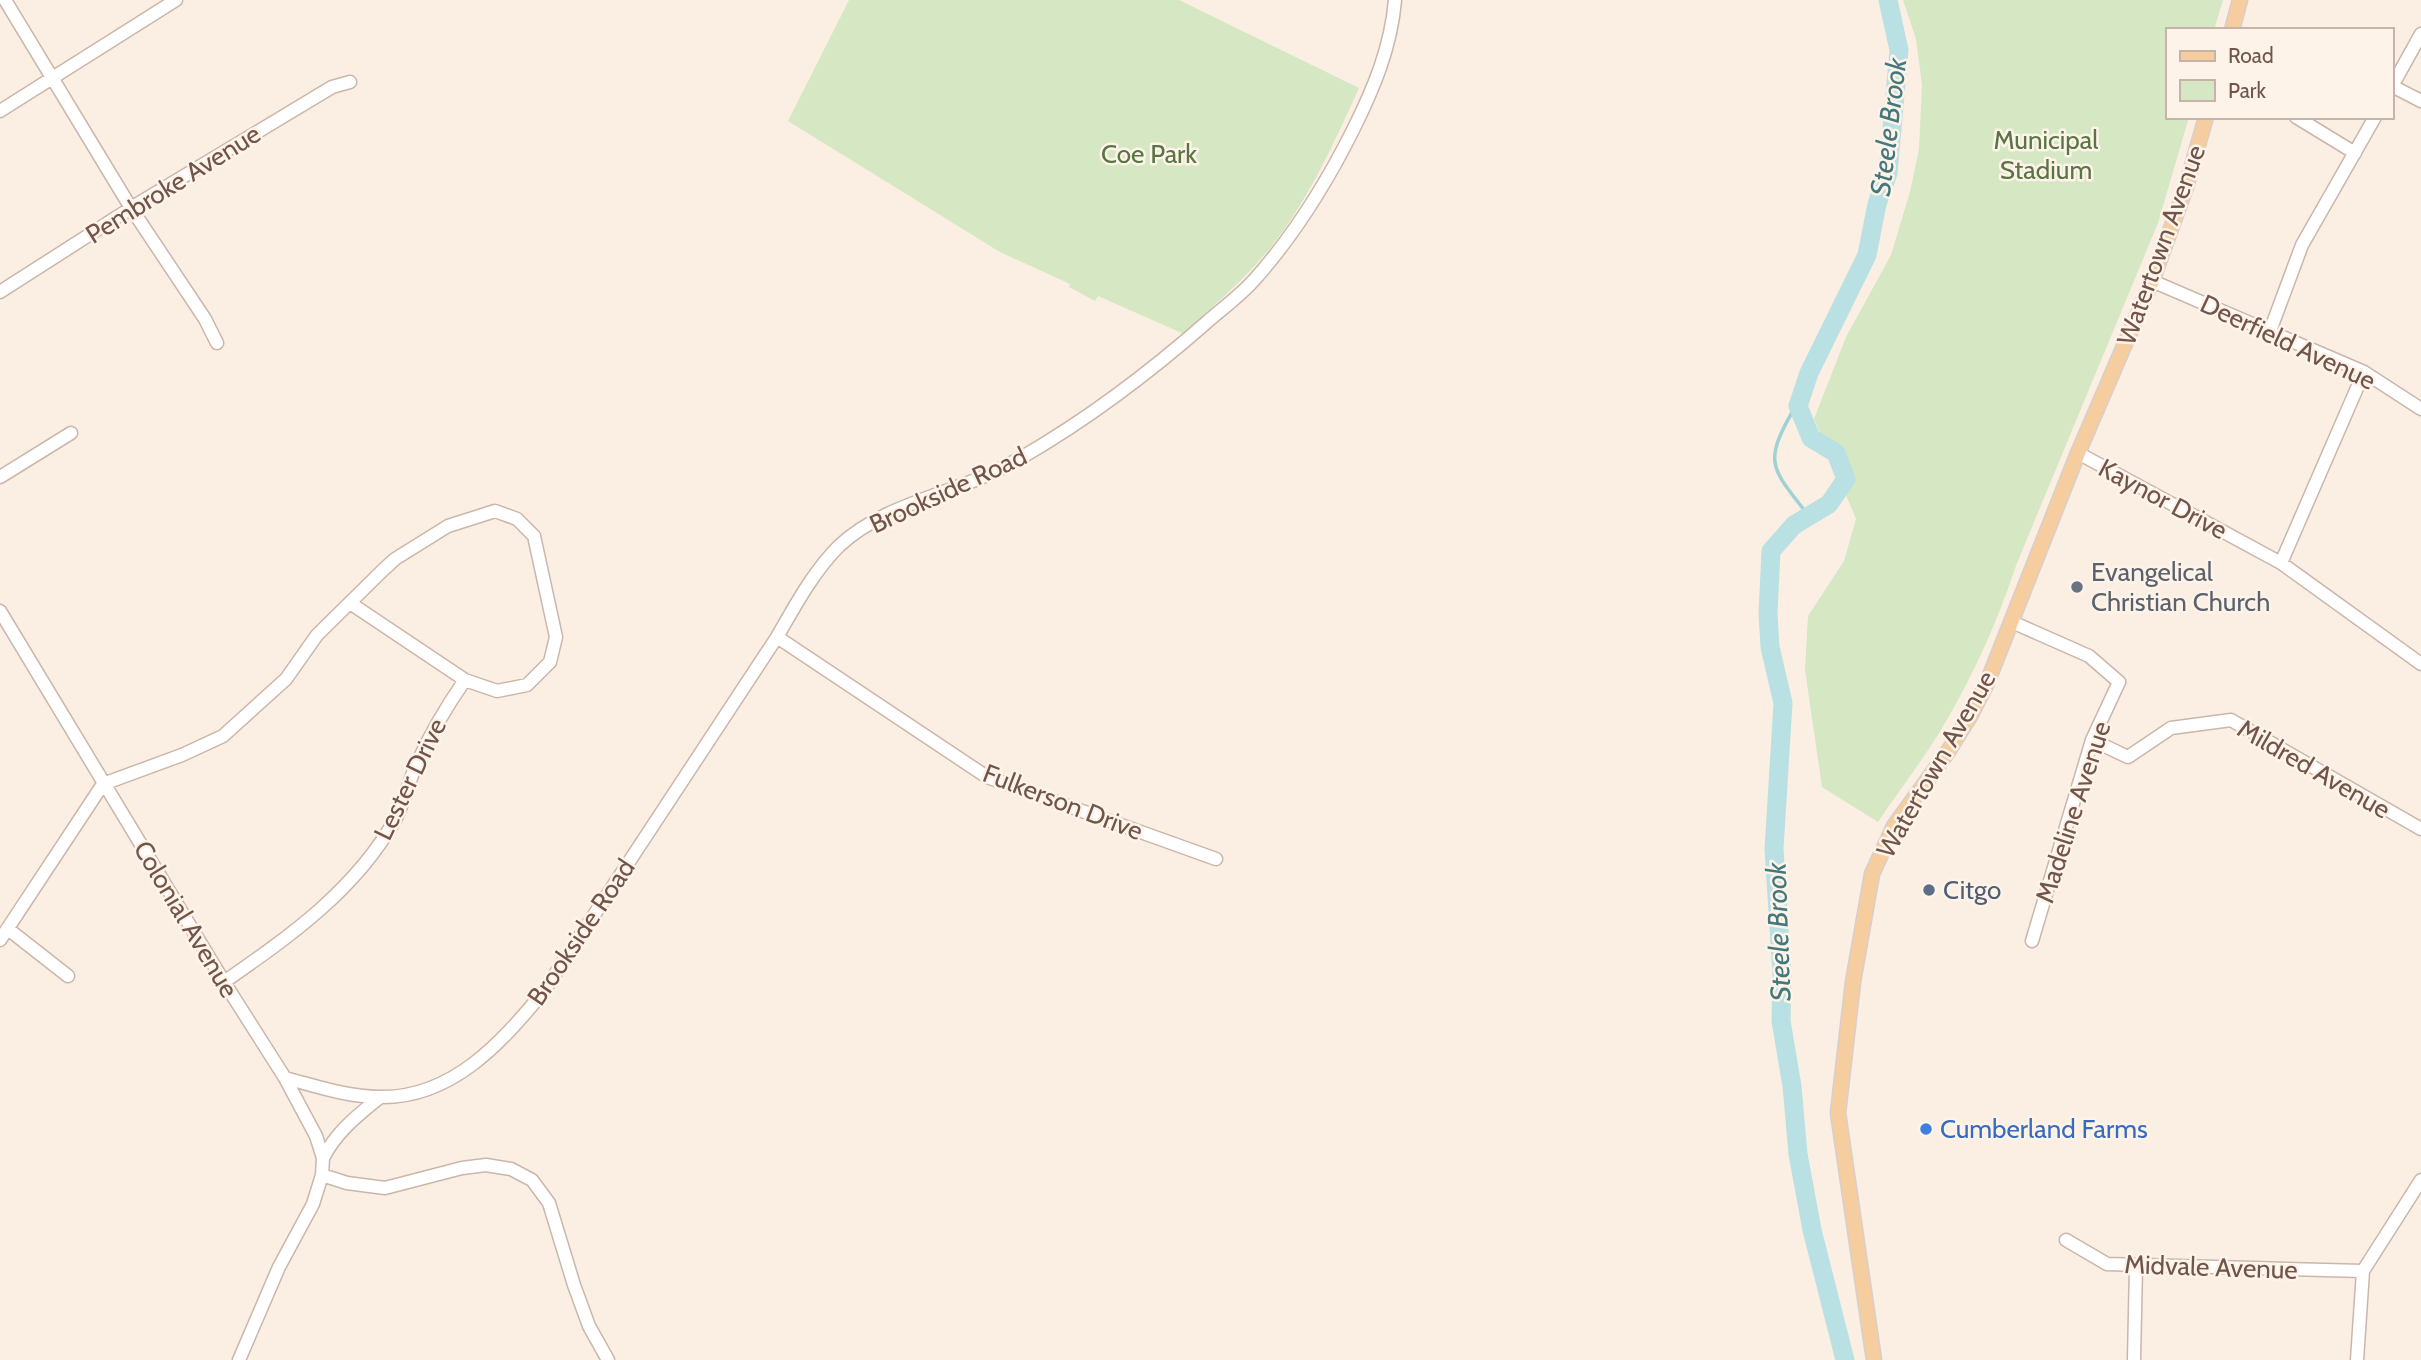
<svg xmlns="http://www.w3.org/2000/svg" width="2421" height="1360" viewBox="0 0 2421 1360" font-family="Cabin,sans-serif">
  <rect width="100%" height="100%" fill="#fbefe3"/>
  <!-- green -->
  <path fill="#d5e7c3" d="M849,0H1179L1359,88C1334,143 1309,199 1271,247C1245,279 1213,306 1184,334L1098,296L1095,301L1069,287L1070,284L1000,252L788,121Z
    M1903,0H2223L2214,30H2167V117H2189L2158,223L2017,563C1997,623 1972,679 1939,733C1920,764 1898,792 1878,822L1822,787L1805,670L1808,616L1844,561L1856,519L1814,419L1846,337L1891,255L1910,192L1919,149L1922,85L1916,39Z"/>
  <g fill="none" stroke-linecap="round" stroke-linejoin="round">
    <!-- stream -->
    <path stroke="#a0d1d4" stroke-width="3.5" d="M1798,406L1794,409C1762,464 1772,468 1808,515"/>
    <!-- river -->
    <path stroke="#b9e1e3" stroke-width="19" d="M1845,1360L1812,1230L1798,1154L1792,1086L1781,1021L1782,975L1774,849L1783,703L1770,647L1768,613L1771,551L1794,525L1829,504L1846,479L1836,453L1811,438L1798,406L1809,373L1867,255L1877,204L1888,173L1899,50L1888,0"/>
    <!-- minor casing -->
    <g stroke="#cbb6aa" stroke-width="15">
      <path id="minor" d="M5,0L131,208L205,319L217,343
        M2392,86L2421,101
        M2391,88L2421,34
        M0,111L176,0
        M2296,117L2355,153
        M2152,281L2364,372L2421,409
        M0,292L131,208L332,87L350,82
        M2270,331L2302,245L2375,117
        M2078,453L2281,563L2421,664
        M0,477L71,433
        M2281,563L2364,372
        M0,611L224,982L285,1078L316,1136L323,1158L322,1175L313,1204L279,1267L239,1360
        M2012,622L2089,656L2119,682L2092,740L2032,941
        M777,637L987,777L1216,859
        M2092,740L2128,757L2171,728L2231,720L2421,829
        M8,929L68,976
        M0,940L103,784L182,755L223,736L286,679L317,635L382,571L395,559L448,526L495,511L517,519L534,536L556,637L550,662L527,685L497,691L465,680L350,603
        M224,982C290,936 356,890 396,818C403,804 407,788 413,773C427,739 444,710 465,680
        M285,1078C316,1086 347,1097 379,1097C452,1099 502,1042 544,991L777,637C795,606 813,572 839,546C873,514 920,501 962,485C983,478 1005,467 1024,456C1091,417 1149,373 1207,322C1223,308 1241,295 1255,279C1295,234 1326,184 1353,130C1374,88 1391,47 1395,0
        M323,1158C337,1131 357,1116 380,1097
        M322,1175L347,1183L385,1188L462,1168L486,1165L511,1169L532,1180L549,1203L574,1285L589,1326L608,1360
        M2066,1240L2107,1264L2363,1271
        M2134,1360L2136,1266
        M2357,1360L2363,1271L2421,1180"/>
    </g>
    <!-- major casing -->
    <g stroke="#d7cfcd" stroke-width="17">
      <path id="major" d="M2232,30L2240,0
        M1874,1360L1838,1113L1853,982L1872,874L1894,826L1947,753L1969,718L1987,683L2078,453L2152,281L2186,187L2206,117"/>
    </g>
    <!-- minor -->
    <use href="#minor" stroke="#fff" stroke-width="12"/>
    <!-- major -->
    <use href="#major" stroke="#f6cd9f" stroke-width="14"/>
  </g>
  <!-- markers -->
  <circle fill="#6b7280" stroke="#fef3e9" stroke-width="2.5" cx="2077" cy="587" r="7"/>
  <circle fill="#5c6f8a" stroke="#fef3e9" stroke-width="2.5" cx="1929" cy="890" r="7"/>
  <circle fill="#3f7fe0" stroke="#fef3e9" stroke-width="2.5" cx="1926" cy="1129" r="7"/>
  <g text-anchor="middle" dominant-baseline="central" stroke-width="5" stroke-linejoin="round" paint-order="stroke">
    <!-- park labels -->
    <g font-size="26" fill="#577643" stroke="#fef3e9">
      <text x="2046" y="140">Municipal<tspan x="2046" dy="30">Stadium</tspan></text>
      <text x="1149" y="154">Coe Park</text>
    </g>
    <!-- street labels -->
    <g font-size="26" fill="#71554b" stroke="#fef3e9">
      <text transform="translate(173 184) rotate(-32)">Pembroke Avenue</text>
      <text transform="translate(2161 245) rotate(-70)">Watertown Avenue</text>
      <text transform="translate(2288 342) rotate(25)">Deerfield Avenue</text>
      <text transform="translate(948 490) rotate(-25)">Brookside Road</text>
      <text transform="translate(2163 499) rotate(28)">Kaynor Drive</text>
      <text transform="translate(1936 764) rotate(-60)">Watertown Avenue</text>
      <text transform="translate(2314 769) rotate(30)">Mildred Avenue</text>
      <text transform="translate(410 779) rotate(-64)">Lester Drive</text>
      <text transform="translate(1063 802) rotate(21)">Fulkerson Drive</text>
      <text transform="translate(2073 812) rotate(-72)">Madeline Avenue</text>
      <text transform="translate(186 919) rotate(59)">Colonial Avenue</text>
      <text transform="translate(581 932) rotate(-56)">Brookside Road</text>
      <text transform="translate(2211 1267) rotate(2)">Midvale Avenue</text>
    </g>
    <!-- worship labels -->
    <g font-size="26" fill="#5b616d" stroke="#fef3e9" text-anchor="start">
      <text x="2091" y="572">Evangelical<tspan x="2091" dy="30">Christian Church</tspan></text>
    </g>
    <!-- service labels -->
    <g font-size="26" fill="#4e5e75" stroke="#fef3e9" text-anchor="start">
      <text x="1943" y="890">Citgo</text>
    </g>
    <!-- shop labels -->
    <g font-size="26" fill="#366cbe" stroke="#fef3e9" text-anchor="start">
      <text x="1940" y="1129">Cumberland Farms</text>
    </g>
    <!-- water labels -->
    <g font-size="28" font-style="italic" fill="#43797c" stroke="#fef3e9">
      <text transform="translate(1888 127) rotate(-83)">Steele Brook</text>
      <text transform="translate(1778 932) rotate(-92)">Steele Brook</text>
    </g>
  </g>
  <!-- legend -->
  <rect x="2166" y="28" width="228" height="91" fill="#fef3e9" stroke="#c6b4aa" stroke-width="2"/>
  <rect x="2180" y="51" width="35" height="10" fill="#f6cd9f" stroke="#c6b4aa" stroke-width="2"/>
  <text x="2228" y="63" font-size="21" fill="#71554b">Road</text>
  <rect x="2180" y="80" width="35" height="21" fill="#d5e7c3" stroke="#c6b4aa" stroke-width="2"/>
  <text x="2228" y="98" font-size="21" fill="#71554b">Park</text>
</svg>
